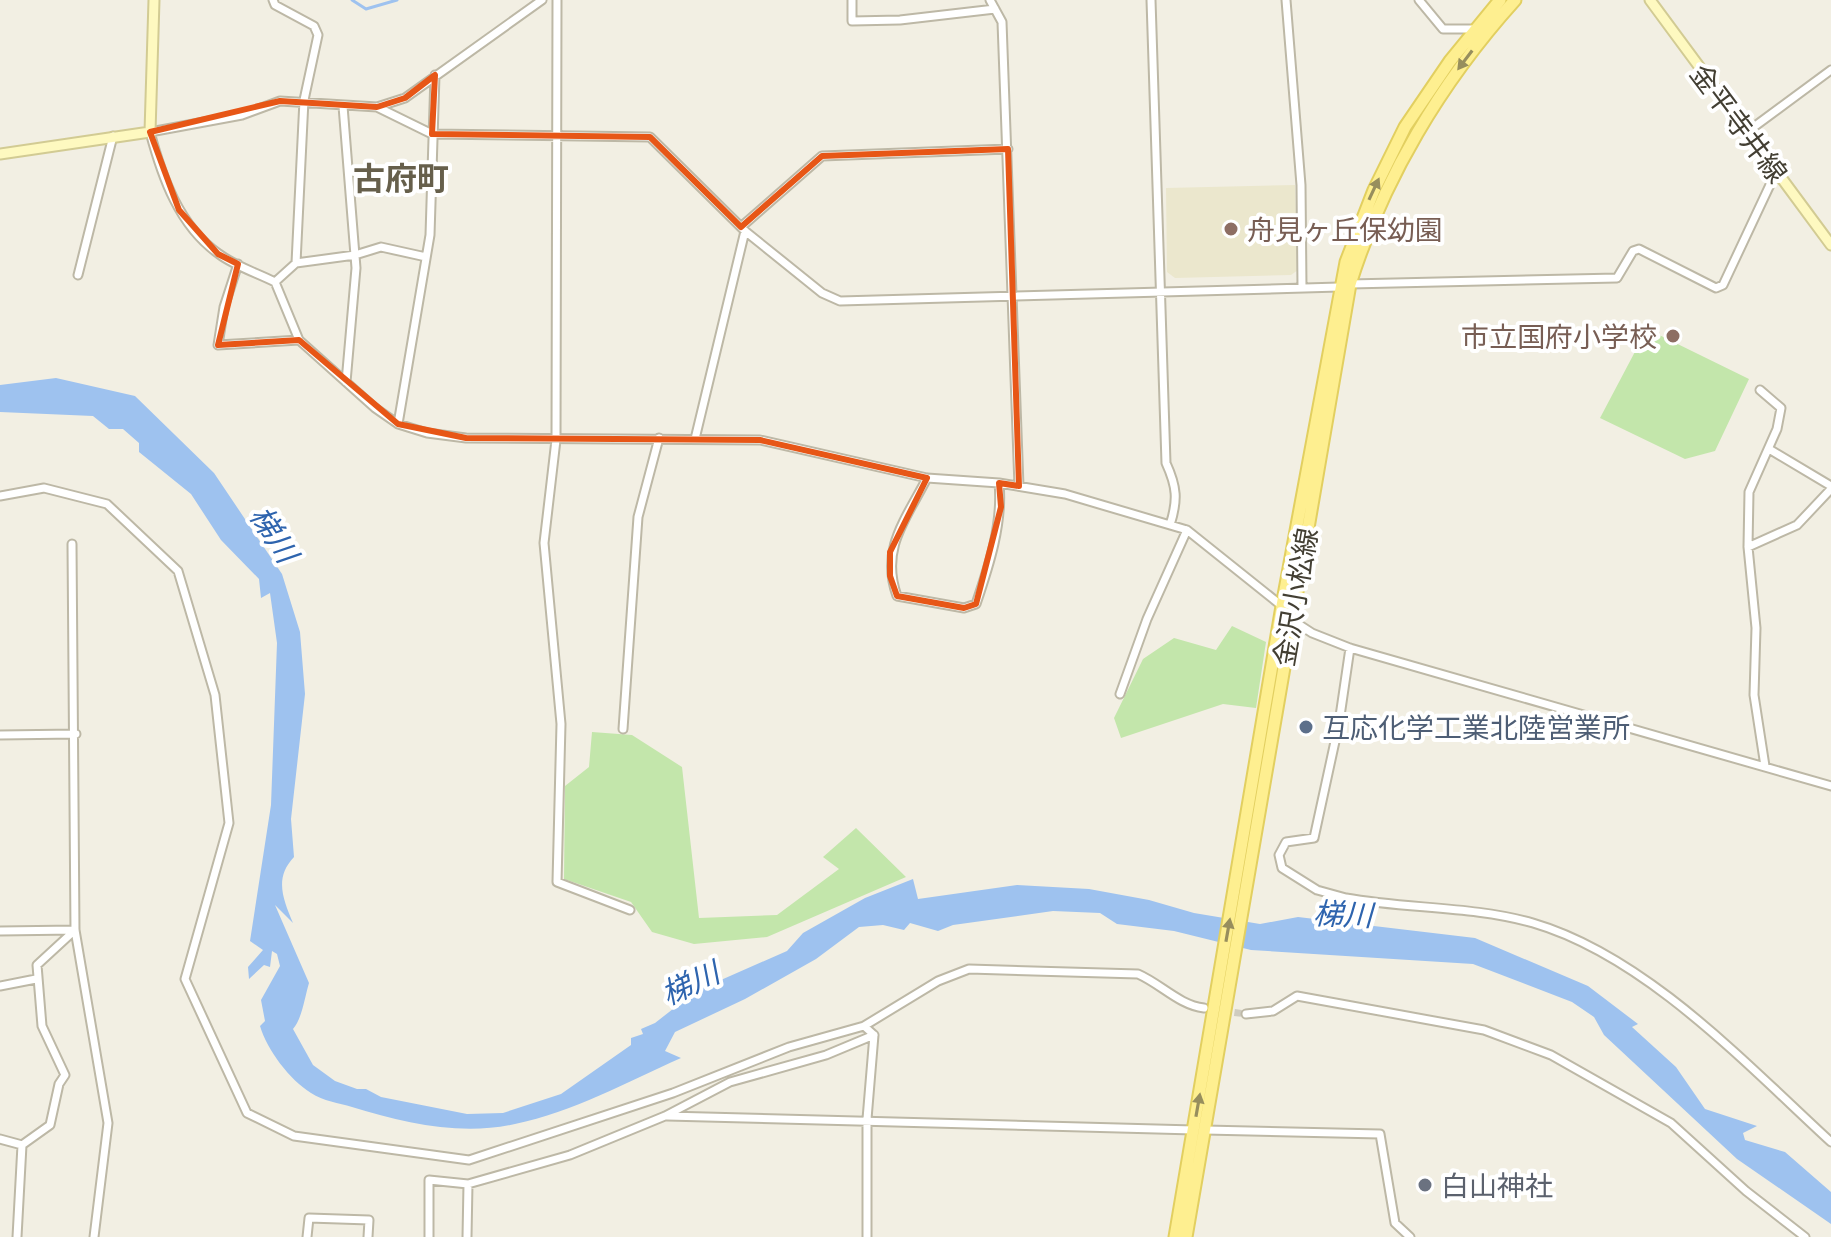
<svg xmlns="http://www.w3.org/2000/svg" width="1831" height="1237" viewBox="0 0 1831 1237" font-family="Ubuntu,'Noto Sans JP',sans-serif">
  <rect width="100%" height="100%" fill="#f2efe3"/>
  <!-- education -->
  <path fill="#ebe7cd" d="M1295,185L1298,270L1291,275L1175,278L1167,272L1166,188Z"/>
  <!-- green -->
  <path fill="#c3e6ab" d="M1647,329L1749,379L1715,451L1685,459L1600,418Z
    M1232,626L1266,642L1256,708L1223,704L1121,738L1114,718L1143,659L1174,638L1216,650Z
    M592,732L632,735L682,767L699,918L777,915L839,869L823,857L856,828L906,877L767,937L694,944L652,932L631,902L564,879L565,786L589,767Z"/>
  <!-- water -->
  <path fill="#9ec2ef" d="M56,378L135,396L214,473L282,574L300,632L305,694L291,819L294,857C274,878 283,899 293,923L275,905L309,983C305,996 302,1019 293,1029L313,1065L335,1081L357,1089H366L381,1097L467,1114L503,1113L561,1094L631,1045V1038L643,1034L641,1029L655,1023L696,991L787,951L803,933L865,898L913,879L918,899L1017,885L1089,889L1149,900L1194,913L1260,924L1298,917L1475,938L1588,986L1638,1024L1632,1027L1676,1067L1705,1109L1757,1126L1743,1133L1745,1140L1785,1152L1831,1192V1224L1737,1159L1604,1035L1594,1017L1572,1002L1473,964L1251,950L1174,931L1117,924L1100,913L1053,911L953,925L938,931L910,923L904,930L883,925L859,927L816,959L745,999L675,1032L665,1051L681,1058C627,1082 573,1112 515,1124C461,1136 404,1123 352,1107C339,1103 323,1101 311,1093C290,1080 267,1050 260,1026L265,1021L261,1000L280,966L277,954L272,951L270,967L264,965L249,979L248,967L263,950L250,941L271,805L277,643L270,593L261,598L259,579L221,540L191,494L139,452V443L123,429H109L93,416L0,412V385Z"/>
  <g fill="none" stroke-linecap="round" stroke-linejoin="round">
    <!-- stream -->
    <path stroke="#9ec2ef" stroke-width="3" d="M352,0L366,9L397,0"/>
    <!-- street-tunnel -->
    <path stroke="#cfccc0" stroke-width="7" stroke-dasharray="7 3.5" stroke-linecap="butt" d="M1224,1011L1246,1014"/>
    <!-- street casing -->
    <g stroke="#bdb8a6" stroke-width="11">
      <path id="street" d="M273,0L275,5L314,26L318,35L304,100L296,263
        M542,0L405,98L377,107L280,101L242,115L150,132C162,177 179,226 219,254C235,266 257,273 275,282L299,340L375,408L398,424L427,433L466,438L760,440L927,478L999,483L1065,494L1187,530L1282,606
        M557,0L556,440L544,543L561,724L557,882L630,910
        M852,0V21L900,20L995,9
        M990,0L1002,22L1019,486
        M1151,0L1166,463C1177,487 1178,500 1170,525
        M1286,0L1301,185L1302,287
        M1419,0L1443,29H1475
        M343,106L356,268L346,382
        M377,107L432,134L650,137L745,231L822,293L840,301L1339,287
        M1747,132L1831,70
        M741,227L822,156L1008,149
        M238,264L224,307L218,345L299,340
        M78,275L113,136
        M275,282L296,263L355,255L381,247L426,257
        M1350,284L1617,278L1633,251L1639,249L1716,288L1723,285L1776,172
        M1760,390L1781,408L1777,429L1749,492L1748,547L1756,628L1754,695L1765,766
        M398,424L430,235L435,75
        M695,439L745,231
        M1769,449L1831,486
        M927,478C906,519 880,549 897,596L964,608L976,604C989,566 1003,523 999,483
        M0,496L44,488L107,504L178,571L215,695L229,823L185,979L247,1113L294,1136L469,1160L673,1093L789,1047L864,1026
        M72,544L75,930L108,1123L94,1237
        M1748,547L1797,525L1831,489
        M1292,620L1312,633L1350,648L1831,786
        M1350,648L1339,723L1314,838L1286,842L1279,855L1282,868L1317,890L1346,898C1407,909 1473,906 1533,923C1646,956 1747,1065 1831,1142
        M1120,694L1147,619L1187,530
        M623,729L638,517L659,438
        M0,735L76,734
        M0,931L75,930
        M0,986L36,979
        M1246,1014L1273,1011L1297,996L1484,1030L1551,1055L1671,1123L1746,1191L1805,1237
        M874,1035L864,1026L938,981L969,969L1138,974C1161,984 1179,1005 1204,1008
        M667,1116L1194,1130
        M1205,1130L1380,1134L1395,1223L1410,1237
        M0,1139L22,1145
        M17,1237L22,1145L50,1125L59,1084L65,1075L42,1026L37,965L75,930
        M307,1237L309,1218L369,1220L368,1237
        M429,1237V1180L468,1184L570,1155L665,1116L730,1082L826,1055L874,1035
        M467,1237L468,1184
        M867,1237V1119L874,1035"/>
    </g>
    <!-- secondary casing -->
    <g stroke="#d2cb93" stroke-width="13">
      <path id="secondary" d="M1650,0L1831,245
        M0,154L150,132L154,0"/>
    </g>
    <!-- primary casing -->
    <g stroke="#e2cf60" stroke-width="15">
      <path id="primary" d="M1175,1237L1282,606L1346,262L1374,190L1405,127L1450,61L1500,0
        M1186,1237L1350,284C1383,179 1441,82 1515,0"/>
    </g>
    <!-- street -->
    <use href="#street" stroke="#fff" stroke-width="7"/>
    <!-- secondary -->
    <use href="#secondary" stroke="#fef9c0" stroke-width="9"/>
    <!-- primary -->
    <use href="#primary" stroke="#feef90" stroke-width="11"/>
  </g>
  <!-- one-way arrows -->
  <defs><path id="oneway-solid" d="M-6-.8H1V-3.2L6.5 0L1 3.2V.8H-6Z" transform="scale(2)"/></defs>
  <g fill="#978e5d">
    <use href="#oneway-solid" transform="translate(1465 60) rotate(127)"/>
    <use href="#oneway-solid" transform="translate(1374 189) rotate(-65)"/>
    <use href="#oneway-solid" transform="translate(1228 930) rotate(-80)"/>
    <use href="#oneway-solid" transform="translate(1198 1105) rotate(-80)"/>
  </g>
  <!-- marked area -->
  <path fill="none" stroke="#e75616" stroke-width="6" stroke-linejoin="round" d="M435,75L432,134L650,137L741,227L822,156L1008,149L1019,486L999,483L1001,507L976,604L964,608L897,596L890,576V552L927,478L760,440L466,438L398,424L299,340L218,345L238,264L218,254L179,210L150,132L280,101L377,107L405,98Z"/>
  <!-- markers -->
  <g fill="#8d6e63" stroke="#fff" stroke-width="3">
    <circle cx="1231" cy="229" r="8"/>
    <circle cx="1673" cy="336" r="8"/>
  </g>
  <circle fill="#5c6f8a" stroke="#fff" stroke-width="3" cx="1306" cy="727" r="8"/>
  <circle fill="#6b7280" stroke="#fff" stroke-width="3" cx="1425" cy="1185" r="8"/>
  <g text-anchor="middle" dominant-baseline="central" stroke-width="8" stroke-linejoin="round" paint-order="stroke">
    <!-- street labels -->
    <g font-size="28" fill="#433f33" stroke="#fff">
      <text transform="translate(1739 123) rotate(53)">金平寺井線</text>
      <text transform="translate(1295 597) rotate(-80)">金沢小松線</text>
    </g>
    <!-- education labels -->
    <g font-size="28" fill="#785e54" stroke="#fff" text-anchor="start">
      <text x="1247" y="229">舟見ヶ丘保幼園</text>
      <text x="1657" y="336" text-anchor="end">市立国府小学校</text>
    </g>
    <!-- service labels -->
    <g font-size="28" fill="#4e5e75" stroke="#fff" text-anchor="start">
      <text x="1322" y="727">互応化学工業北陸営業所</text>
    </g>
    <!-- worship labels -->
    <g font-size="28" fill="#5b616d" stroke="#fff" text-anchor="start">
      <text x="1441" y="1185">白山神社</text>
    </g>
    <!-- water labels -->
    <g font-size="30" font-style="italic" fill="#2e64ae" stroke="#fff">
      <text transform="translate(274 534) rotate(57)">梯川</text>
      <text transform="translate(1343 914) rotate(2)">梯川</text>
      <text transform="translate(690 983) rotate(-25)">梯川</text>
    </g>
    <!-- quarter labels -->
    <g font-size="32" font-weight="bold" fill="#665f4b" stroke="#fff">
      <text x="401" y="178">古府町</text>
    </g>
  </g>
</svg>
